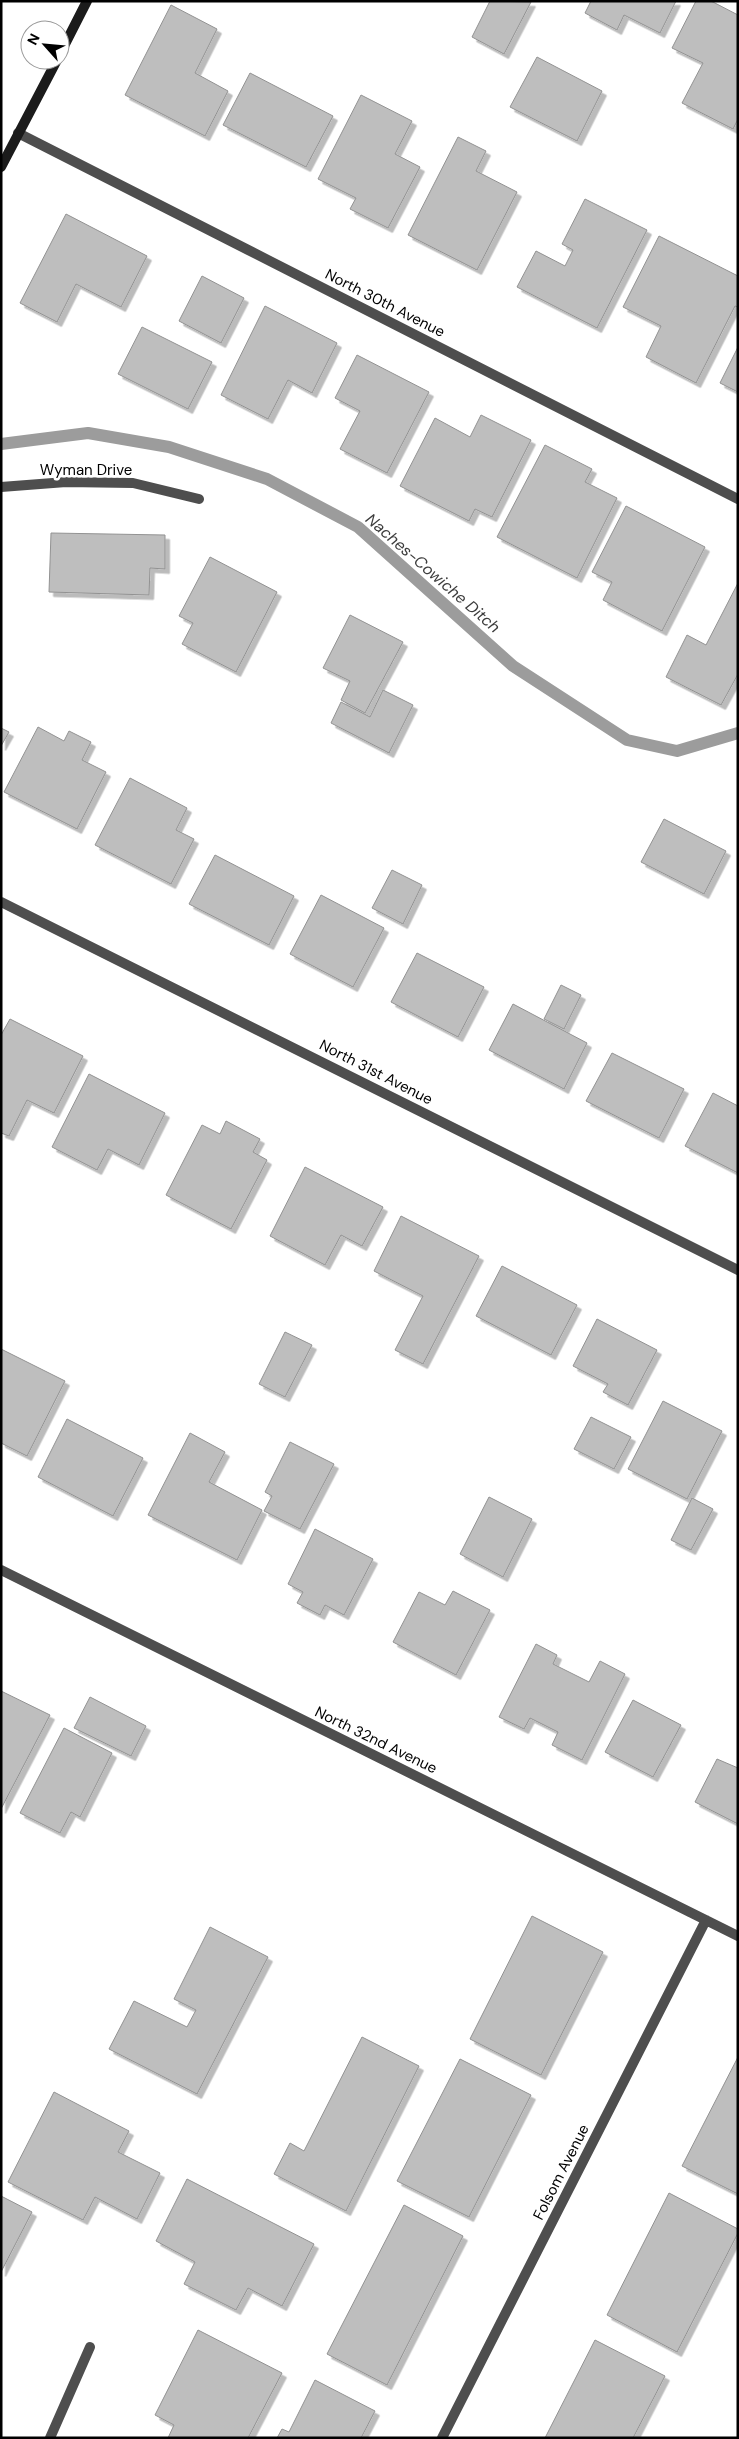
<svg xmlns="http://www.w3.org/2000/svg" width="739" height="2439" viewBox="0 0 739 2439" font-family="'DM Sans',sans-serif">
  <defs>
    <filter id="shadow"><feDropShadow dx="4.5" dy="4.5" stdDeviation="0" flood-color="#0004"/></filter>
  </defs>
  <rect width="100%" height="100%" fill="#fff"/>
  <g fill="none" stroke-linecap="round" stroke-linejoin="round">
    <!-- stream -->
    <path stroke="#9c9c9c" stroke-width="12" d="M1,444L88,433L169,447L267,479L358,527L513,666L627,740L677,751L738,733"/>
  </g>
  <!-- building -->
  <path fill="#bebebe" stroke="#929292" filter="url(#shadow)" d="M490,1L531,2L504,54L472,37Z
    M591,1H676L660,33L624,15L617,30L585,13Z
    M696,1H711L738,15V119L733,129L682,103L703,63L672,48Z
    M171,5L217,29L195,73L228,91L205,136L125,95Z
    M537,57L602,91L577,141L510,107Z
    M250,73L333,116L306,167L223,125Z
    M361,95L412,121L395,154L420,167L388,228L350,209L356,198L318,179Z
    M458,137L486,151L476,171L517,192L477,270L408,235Z
    M585,199L647,230L597,328L517,287L536,251L565,266L573,250L562,244Z
    M66,214L147,256L121,307L76,284L57,322L20,303Z
    M659,236L738,276V307L735,306L696,383L646,357L661,326L623,307Z
    M202,276L244,298L221,343L179,321Z
    M265,306L337,343L312,393L288,380L268,419L221,395Z
    M142,327L212,362L188,409L118,374Z
    M738,347V392L720,383Z
    M357,355L429,392L387,473L340,449L360,411L335,398Z
    M481,415L531,440L492,517L475,509L469,521L400,486L435,418L470,437Z
    M545,445L592,469L585,482L617,498L577,578L497,537Z
    M626,506L705,547L662,631L603,600L612,582L592,572Z
    M51,533L165,535V569L150,568L149,595L49,592Z
    M210,557L277,592L236,672L182,644L193,623L179,616Z
    M738,583V674L721,705L666,677L687,635L706,645Z
    M350,615L403,642L365,713L341,700L350,681L323,668Z
    M383,690L413,705L389,753L331,723L341,702L370,717Z
    M38,727L64,741L69,731L91,742L82,760L106,772L77,829L4,792Z
    M1,728L9,732L1,746Z
    M130,778L187,808L176,830L194,839L171,884L95,845Z
    M664,819L726,851L704,894L641,862Z
    M215,855L294,896L269,945L189,904Z
    M392,870L422,885L403,924L372,908Z
    M321,895L384,928L353,987L290,954Z
    M417,953L484,987L458,1037L391,1002Z
    M561,985L581,995L564,1029L544,1019Z
    M513,1004L587,1043L564,1089L489,1050Z
    M10,1019L83,1056L54,1113L27,1100L9,1136L1,1133V1035Z
    M612,1053L684,1089L659,1138L586,1101Z
    M89,1074L165,1113L139,1165L108,1149L97,1170L52,1147Z
    M713,1093L738,1106V1173L685,1146Z
    M226,1121L260,1139L253,1152L267,1160L231,1229L166,1195L202,1125L220,1134Z
    M305,1167L383,1207L362,1246L341,1235L325,1265L270,1236Z
    M401,1216L479,1256L423,1364L395,1350L423,1296L374,1271Z
    M502,1266L577,1305L551,1355L476,1316Z
    M597,1319L657,1350L628,1405L603,1392L608,1384L573,1366Z
    M285,1332L312,1345L285,1397L259,1384Z
    M1,1349L65,1381L27,1456L1,1443Z
    M663,1401L722,1431L687,1499L628,1469Z
    M591,1417L631,1437L614,1469L574,1449Z
    M67,1419L143,1458L113,1516L38,1477Z
    M190,1433L225,1452L209,1482L262,1510L237,1560L148,1515Z
    M290,1442L334,1464L300,1529L264,1511L272,1496L265,1492Z
    M489,1497L532,1519L503,1577L460,1554Z
    M692,1498L713,1509L691,1550L671,1540Z
    M315,1529L373,1559L344,1615L325,1605L320,1615L297,1603L303,1592L288,1584Z
    M453,1591L490,1610L456,1675L393,1642L419,1592L445,1605Z
    M536,1644L557,1655L553,1664L589,1682L600,1661L625,1674L582,1760L552,1745L558,1732L530,1718L524,1729L499,1717Z
    M1,1691L50,1715L1,1809Z
    M90,1697L146,1726L131,1756L74,1728Z
    M633,1700L681,1725L653,1777L605,1752Z
    M64,1728L112,1753L80,1817L71,1812L60,1833L20,1813Z
    M717,1759L738,1768V1824L695,1802Z
    M532,1916L603,1952L541,2075L470,2039Z
    M210,1927L268,1957L197,2094L109,2049L134,2001L187,2027L196,2010L174,1999Z
    M362,2037L419,2066L346,2211L274,2174L290,2143L304,2151Z
    M738,2057V2194L682,2166Z
    M460,2059L531,2095L469,2217L397,2181Z
    M54,2092L129,2131L118,2152L160,2173L137,2219L95,2197L83,2220L8,2182Z
    M187,2179L314,2244L282,2306L248,2288L236,2310L184,2284L195,2262L156,2241Z
    M669,2193L738,2229V2233L677,2352L607,2315Z
    M1,2196L32,2212L1,2272Z
    M404,2205L463,2236L387,2385L327,2354Z
    M198,2330L282,2373L248,2438H168L174,2425L155,2415Z
    M595,2340L665,2376L633,2438H545Z
    M315,2380L375,2411L361,2438H277L282,2429L289,2432Z"/>
  <g fill="none" stroke-linecap="round" stroke-linejoin="round">
    <!-- street -->
    <path stroke="#4e4e4e" stroke-width="10" d="M18,133L738,499
      M1,487L66,482L133,483L199,499
      M1,902L738,1270
      M1,1570L738,1936
      M50,2438L90,2347
      M442,2438L706,1920"/>
    <!-- secondary -->
    <path stroke="#1b1b1b" stroke-width="10" d="M60,54L87,1
      M1,167L57,60"/>
  </g>
  <g text-anchor="middle" dominant-baseline="central" stroke-width="5" stroke-linejoin="round" paint-order="stroke">
    <!-- street labels -->
    <g font-size="15" fill="#000" stroke="#fff">
      <text transform="translate(385 303) rotate(27)">North 30th Avenue</text>
      <text x="86" y="470">Wyman Drive</text>
      <text transform="translate(376 1072) rotate(27)">North 31st Avenue</text>
      <text transform="translate(376 1740) rotate(26)">North 32nd Avenue</text>
      <text transform="translate(561 2172) rotate(-63)">Folsom Avenue</text>
    </g>
    <!-- water labels -->
    <g font-size="16" font-style="italic" fill="#3d3d3d" stroke="#fff">
      <text transform="translate(433 573) rotate(41)">Naches-Cowiche Ditch</text>
    </g>
  </g>
  <!-- border -->
  <rect width="739" height="2439" fill="none" stroke="#000000" stroke-width="5"/>
  <!-- north arrow -->
  <g transform="translate(45 45) rotate(297)"><circle r="24" fill="#ffffff" stroke="#999999"/>
  <path d="M0-4L9 19L0 12L-9 19Z" fill="#000000"/>
  <text y="-8" font-size="14" font-weight="bold" text-anchor="middle" fill="#000000">N</text>
  </g>
</svg>
